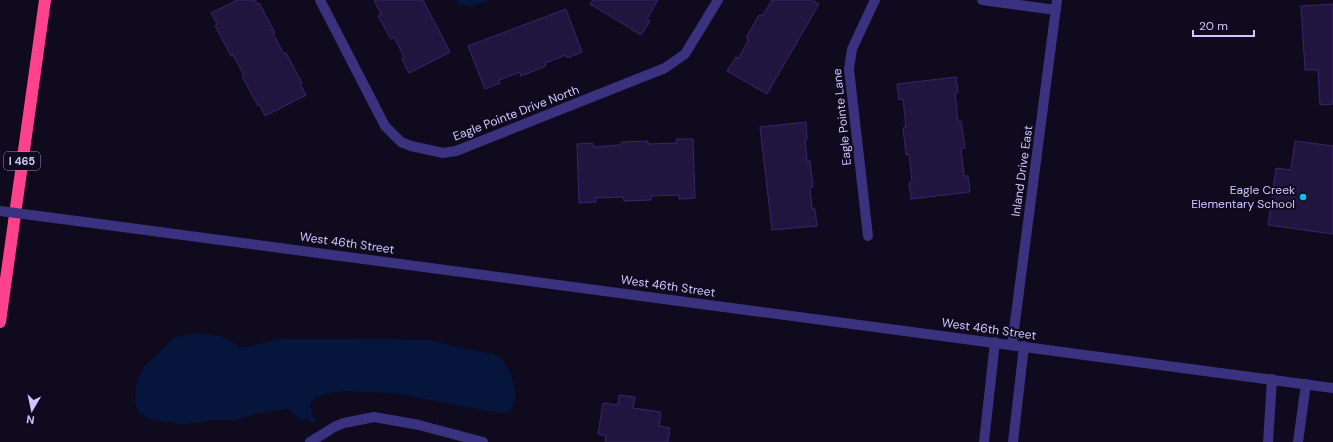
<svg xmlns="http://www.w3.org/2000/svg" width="1333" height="442" viewBox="0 0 1333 442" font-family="'DM Sans',sans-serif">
  <rect width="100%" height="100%" fill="#0f0a1d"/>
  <!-- water -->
  <path fill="#05153b" d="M456,0H488L471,7L458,4Z
    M189,334C213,334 221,333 240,348L280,339H359L431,340L466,349L494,354L503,360L512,378L516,394L512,408L507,413H499L393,393L342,391L324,394L315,398L309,404L314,413L302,421L288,409L255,414L235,420H210L198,423L180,424L150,419L139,413L135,403L136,385L142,369L174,338Z"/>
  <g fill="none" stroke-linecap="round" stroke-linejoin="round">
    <!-- stream -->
    <path stroke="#05153b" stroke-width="6" d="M309,416L313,420"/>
  </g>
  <!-- building -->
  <path fill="#20153f" stroke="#39256d" d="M237,0H255L257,4L259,3L275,33L273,34L284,54L286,53L302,83L300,84L306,95L265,116L260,105L258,106L242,76L244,75L233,55L231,56L215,26L217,24L211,13Z
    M374,0H423L450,52L409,73L402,59L404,57L394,37L391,39L378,16L381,14Z
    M593,0H658L647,19L650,21L641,35L590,4Z
    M772,0H812L819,4L767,94L727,71L736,57L738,59L749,39L746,38L759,15L762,16Z
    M1333,4V104L1320,105L1318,70H1305L1301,6Z
    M566,9L582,52L567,58L566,55L545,63L546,66L521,76L520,72L499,80L500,83L485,89L468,46Z
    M956,77L958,93H955L958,122L961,121L965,148H961L964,176H968L970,192L911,199L909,183L912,182L909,154L906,155L903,128L906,127L903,99L899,100L897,84Z
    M806,122L807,139H805L807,161H810L813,187L810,188L812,209H815L817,226L772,230L760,127Z
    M676,139H693L695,198L679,199V195L651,196V200L624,201L623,197L595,198L596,202L579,203L577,144L593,143V147L621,145V142L648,141V144L677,143Z
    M1295,141L1333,146V234L1268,225L1276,168L1291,170Z
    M619,395L635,397L633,408L661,412L659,426L670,428L668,442H605L606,436L598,434L603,403L618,405Z"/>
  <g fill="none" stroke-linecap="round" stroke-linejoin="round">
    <!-- minor -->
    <path stroke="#3a317f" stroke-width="10" d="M320,0L385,126L401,142L411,146L443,153L456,151L665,68L685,54L718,0
      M982,0L1056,10
      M868,236L849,69L852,49L875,0
      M1012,345L1057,0
      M310,442L336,426L344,423L374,417L419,425L483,442
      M984,442L995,342
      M1013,442L1024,346
      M1268,442L1272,379
      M1298,442L1306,384"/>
    <!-- tertiary -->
    <path stroke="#3a317f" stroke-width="10" d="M62,219L1333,388"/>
    <!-- motorway -->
    <path stroke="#ff418e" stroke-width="12" d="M0,322L45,0"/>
    <!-- tertiary-bridge -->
    <path stroke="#3a317f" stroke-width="10" d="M0,211L62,219"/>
  </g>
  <!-- markers -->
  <circle fill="#00c7f1" stroke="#0f0a1d" stroke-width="1.5" cx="1303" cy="197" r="4"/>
  <g text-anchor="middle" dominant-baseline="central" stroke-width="4" stroke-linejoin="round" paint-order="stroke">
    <!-- shield labels -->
    <rect fill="#0f0a1d" stroke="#978ebb" stroke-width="1" x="4" y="152" width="36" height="18" rx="3"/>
    <g font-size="11" font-weight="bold" fill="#d1c6ff">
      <text x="22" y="161">I 465</text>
    </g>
    <!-- street labels -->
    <g font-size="12" fill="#d1c6ff" stroke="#0f0a1d">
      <text transform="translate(516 113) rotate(-21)">Eagle Pointe Drive North</text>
      <text transform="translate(842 117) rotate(-96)">Eagle Pointe Lane</text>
      <text transform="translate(1022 171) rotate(-82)">Inland Drive East</text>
      <text transform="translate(347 243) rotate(8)">West 46th Street</text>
      <text transform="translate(668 286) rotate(8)">West 46th Street</text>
      <text transform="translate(989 329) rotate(8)">West 46th Street</text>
    </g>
    <!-- poi labels -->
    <g font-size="12" fill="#d1c6ff" stroke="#0f0a1d" text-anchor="end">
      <text x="1295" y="190">Eagle Creek<tspan x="1295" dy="14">Elementary School</tspan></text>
    </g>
  </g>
  <!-- north arrow -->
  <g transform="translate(32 410) rotate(189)" stroke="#0f0a1d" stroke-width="3" paint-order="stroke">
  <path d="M0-3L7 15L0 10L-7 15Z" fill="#d1c6ff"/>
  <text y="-6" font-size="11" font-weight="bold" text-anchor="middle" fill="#d1c6ff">N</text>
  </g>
  <!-- scale -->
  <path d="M1193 30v6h61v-6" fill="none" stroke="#d1c6ff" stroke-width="2"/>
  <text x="1199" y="30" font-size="12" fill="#d1c6ff" stroke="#0f0a1d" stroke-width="3" paint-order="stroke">20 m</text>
</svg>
